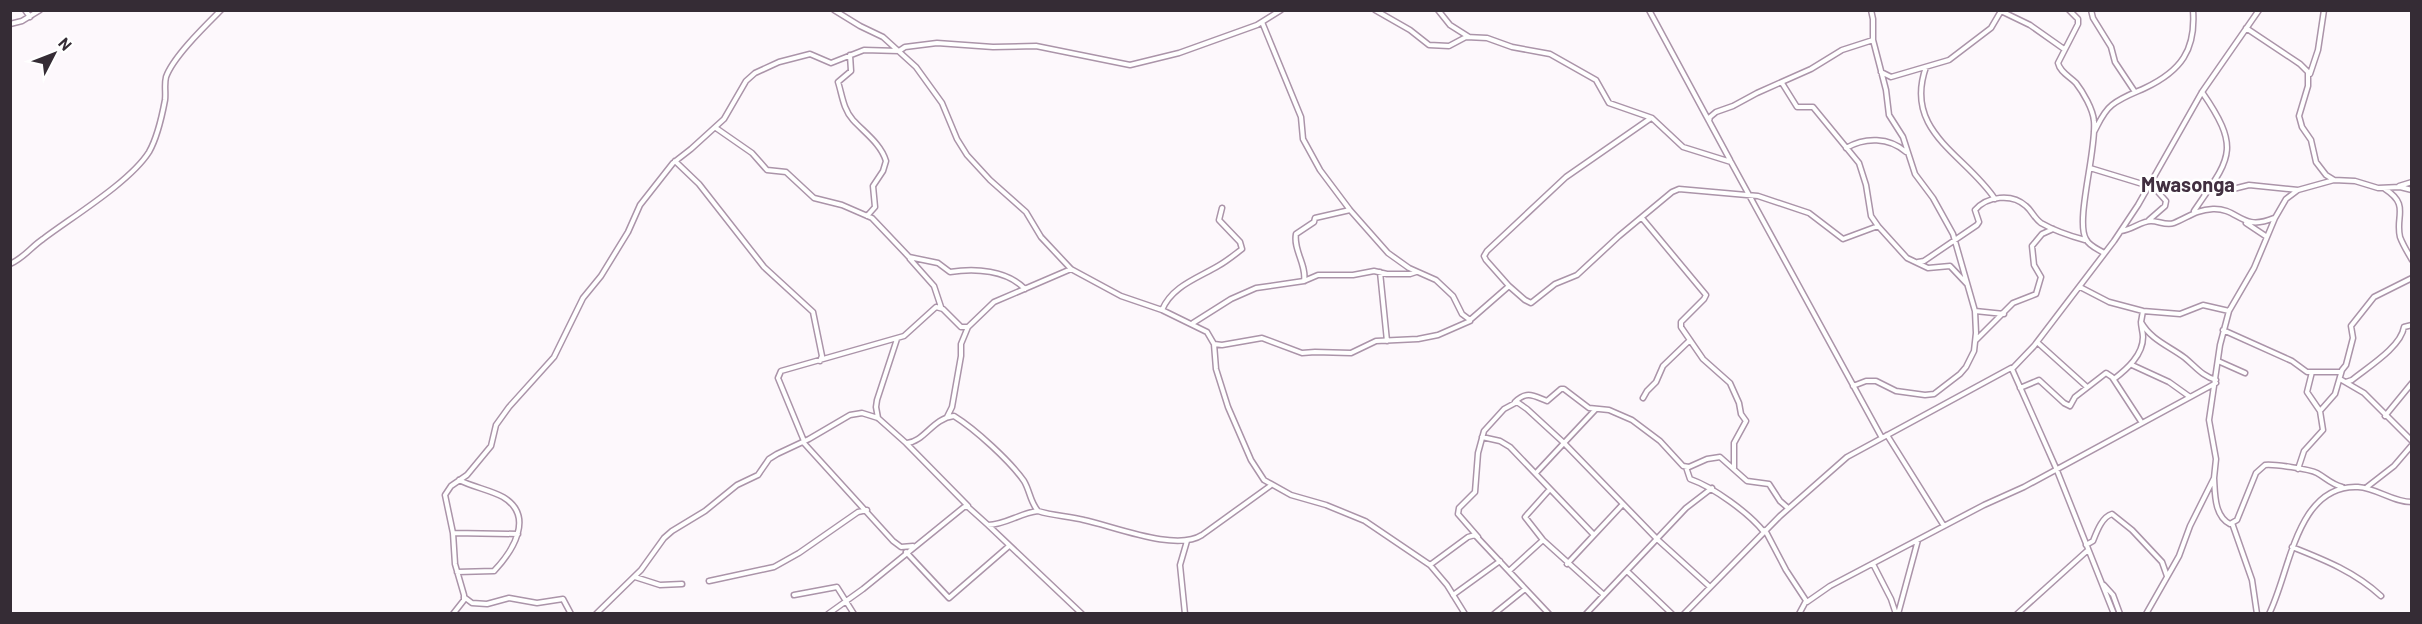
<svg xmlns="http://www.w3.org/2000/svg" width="2422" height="624" viewBox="0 0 2422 624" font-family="Barlow,sans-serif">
  <rect width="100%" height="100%" fill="#fdf8fc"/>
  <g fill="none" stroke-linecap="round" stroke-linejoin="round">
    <!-- minor casing -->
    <g stroke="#ab94a9" stroke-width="7">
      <path id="minor" d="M25,10L30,17
        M834,10L860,26L883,37L916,67L942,103L957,139L967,155L990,180L1026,212L1041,237L1071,269L1121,296L1162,310L1207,332L1214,344L1216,369L1228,407L1251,460L1264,480L1291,495L1326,505L1365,521L1430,565L1447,585L1465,614
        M1375,10L1410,30L1429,45L1449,46L1466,37L1487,38L1512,47L1550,54L1596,80L1609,103L1652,118L1683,147L1731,162L1882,438
        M1438,10L1450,25L1469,37
        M1649,10L1730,160
        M2069,10L2078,19V24L2058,63C2060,72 2069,76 2076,83C2083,92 2093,109 2094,121C2097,149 2075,221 2086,239C2089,246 2098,249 2104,253
        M2091,10L2093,18L2111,47L2115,62L2135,92
        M2001,11L2030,25L2064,49
        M1262,22L1301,117L1303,139L1320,170L1350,210L1388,253L1409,268L1436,280L1453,296L1462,314L1470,320L1509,286L1525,300L1531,303L1555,284L1577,275L1619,236L1672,192L1679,189L1758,196L1809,213L1843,239L1878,226L1907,258L1928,268L1950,266L1967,284
        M10,24L22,21L40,10
        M2246,28L2300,64L2308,72V86L2299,116L2302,127L2311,140L2316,162L2326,175L2334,180L2355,181L2378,188L2400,187L2412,190
        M850,55L851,71L838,82C842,94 843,109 853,120C865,133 881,144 886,161L883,171L873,186L875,207L867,216
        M1926,67C1903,132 1965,154 1995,199
        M1881,72L1891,77L1949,60L1991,28L2001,11
        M2310,74L2318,50L2324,10
        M1782,83L1797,107H1813L1859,163L1866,185L1871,216L1878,226
        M1709,121L1710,117L1716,112L1733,106L1757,93L1811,69L1842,50L1873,40
        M716,128L752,153L767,170L786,172L814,198L842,205L872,218L909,257L938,263L950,272C975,268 1007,270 1025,289
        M2094,132C2099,123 2103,112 2112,105C2122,97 2134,93 2145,88C2181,71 2196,50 2193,10
        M1846,148C1865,137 1889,137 1906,152
        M675,161L699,184L764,267L813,312L822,356L820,361
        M2090,168L2149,186
        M2399,186L2412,182
        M2211,187L2229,190L2249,185L2298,190
        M2385,189C2410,205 2395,216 2400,237C2403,245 2408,253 2412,260
        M2194,211C2230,158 2242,150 2202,92
        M1642,218L1706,295L1704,299L1681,322V327L1703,359L1730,383L1739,403L1741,414L1746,421L1734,443V468
        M2149,220L2165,206L2166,201L2150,183
        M2246,223L2267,237
        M2121,231C2132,230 2141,221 2151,221C2159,221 2166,226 2174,223C2189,217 2195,210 2213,209C2239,208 2241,232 2274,218
        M910,259L934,286L941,307
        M1918,262L1924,261L1977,225L1979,222L1975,210C1987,196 2012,193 2026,206C2032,211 2034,218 2041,223C2055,231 2070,236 2085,240
        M10,264C24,258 31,247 43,239C72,217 130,182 149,152C157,138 162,116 165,100C166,92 164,85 166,77C173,57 205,26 221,10
        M1380,272L1387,341
        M1304,281C1307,265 1293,250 1296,234L1314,222L1315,218L1350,210
        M1509,286L1486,260L1484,256L1487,251L1566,177L1651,118
        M2080,287L2109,302L2143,311L2180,314L2203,305L2229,311
        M1162,310C1172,286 1198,278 1218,266C1227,261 1234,255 1242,249L1240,242L1219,220L1222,208
        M1975,311L2004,314
        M2143,311L2141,322C2151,340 2169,346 2185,358C2196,367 2202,376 2216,380
        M1193,323L1231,299L1256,288L1304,281L1318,275H1353L1374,271L1387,274H1410L1416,272
        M2223,330L2292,361L2307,372H2341
        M1976,340L2013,303L2036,294L2041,277L2034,265L2032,246L2042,234L2053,229
        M2037,342L2087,387
        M1214,344L1222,345L1262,338L1302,353L1315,352L1351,353L1376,341L1418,339L1438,335L1470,321
        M2218,361L2245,373
        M2132,365L2169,382L2190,397
        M2312,372L2307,392L2320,411
        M2114,379C2127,369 2143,355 2143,337C2143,332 2141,327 2141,322
        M2340,379L2364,393L2412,441
        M2346,382L2352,380C2368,367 2401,347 2404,327L2412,325
        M1853,386L1866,381H1876L1896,391L1925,395L1934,394L1960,374L1966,367L1974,351L1976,333L1975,311L1953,234L1933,198L1915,174L1903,137L1889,115L1886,90L1873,40V19L1871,10
        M2020,388L2039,380L2064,403L2070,406L2075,397L2106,373L2112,377L2142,423
        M1643,398L1647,391L1656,382L1663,366L1690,340
        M1515,402C1527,390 1534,396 1547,401L1561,389H1564L1589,408L1609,410L1632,420L1660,441L1683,466L1689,467L1707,459L1720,457L1747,481L1769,484L1780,501L1788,508
        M2385,416L2412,383
        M947,417L952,407L961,356V344L968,327L994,302L1071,269
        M878,418L876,407L877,400L897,339
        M1887,435L1944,526
        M1482,437L1500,441L1510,447L1594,535
        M804,441L778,378L781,371L904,336L936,307L943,309L961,327H968
        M803,442L893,541L901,547L913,546
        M907,443C924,442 933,418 954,416C975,429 1010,461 1024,481C1030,491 1030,502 1038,511
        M1686,467L1690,479C1713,487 1749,513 1764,532
        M2298,469L2304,451L2323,430L2320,411L2335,394L2342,370L2346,365L2353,338L2351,326L2374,297L2412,278
        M1536,473L1564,443L1657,539L1710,587
        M2214,478C2215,493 2214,516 2230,524L2237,520L2256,473L2265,465C2273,464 2310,469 2317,473C2326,478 2331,484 2342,487
        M2367,487L2394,466L2412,445
        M1550,489L1525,517L1543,540L1604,595
        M2232,523L2252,580L2257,614
        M988,525L1082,614
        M1765,530L1786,570L1807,602L1830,586L1984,505L2024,487L2216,383
        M453,533L518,534
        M1478,537L1458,514L1459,508L1475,492L1478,453L1484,431L1504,409L1517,402L1527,409L1564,443L1595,410
        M2086,545L2093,541C2097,531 2102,517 2112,514L2132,530L2162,562L2167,576
        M2292,547C2325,560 2355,572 2381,596
        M906,552L949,598L1009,546
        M1567,564L1623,504
        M1873,564L1891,599L1896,614
        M1430,565L1468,537L1475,535L1549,614
        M1509,571L1543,540
        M1627,571L1672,614
        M457,572L494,571C513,551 535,516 503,497C490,490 473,487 459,480
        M635,577L660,585L682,584
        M709,581L774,567L799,553L858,512L867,510
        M2104,585L2113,595L2120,614
        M794,595L837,587L854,614
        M1453,595L1500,561
        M464,597L472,603L487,604L509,598L537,603L563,599L571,614
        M453,614L464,600V595L455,564L453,533L445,495L451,486L467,475L491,446L496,425L509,407L554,357L583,298L601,276L628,232L640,205L673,163L691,149L724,119L746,81L755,73L779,62L810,54L831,63L864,50L899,51L905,47L937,43L993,47L1036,46L1130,65L1179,53L1257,25L1281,10
        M596,614L641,570L664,538L672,531L705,511L737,485L758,475L769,459L777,454L809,439L850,415L862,413L878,418L906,443L968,506
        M828,614L863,589L964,507H968L988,525C1005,525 1020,513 1038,511C1053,516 1069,516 1084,520C1113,526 1176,552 1202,535L1270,486
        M1185,614L1180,565L1187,541
        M1494,614L1525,589
        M1586,614L1686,508L1712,488
        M1684,614L1780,516L1847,457L2011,368
        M1799,614L1806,601
        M1898,614L1918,540
        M2017,614L2088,550
        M2114,614L2056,468L2012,369L2034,346L2114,241L2138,205L2202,92L2259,10
        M2146,614L2179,556L2190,526L2214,478L2216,459L2209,420L2220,345L2229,311L2254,268L2275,218L2286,199L2298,190L2334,180
        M2269,614C2290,573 2296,484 2358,487C2377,488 2392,502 2412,502"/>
    </g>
    <!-- minor -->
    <use href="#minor" stroke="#fff" stroke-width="4"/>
  </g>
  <g text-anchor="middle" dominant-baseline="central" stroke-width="5" stroke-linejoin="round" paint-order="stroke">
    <!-- quarter labels -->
    <g font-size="20" font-weight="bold" fill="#412f40" stroke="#fff">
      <text x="2188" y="184">Mwasonga</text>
    </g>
  </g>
  <!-- border -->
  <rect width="2422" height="624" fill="none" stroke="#352c35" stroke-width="24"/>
  <!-- north arrow -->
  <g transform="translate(54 54) rotate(48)" stroke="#ffffff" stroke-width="4.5" paint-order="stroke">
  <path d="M0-4.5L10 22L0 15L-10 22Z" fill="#352c35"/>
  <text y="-9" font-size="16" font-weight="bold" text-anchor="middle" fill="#352c35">N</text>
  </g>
</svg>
